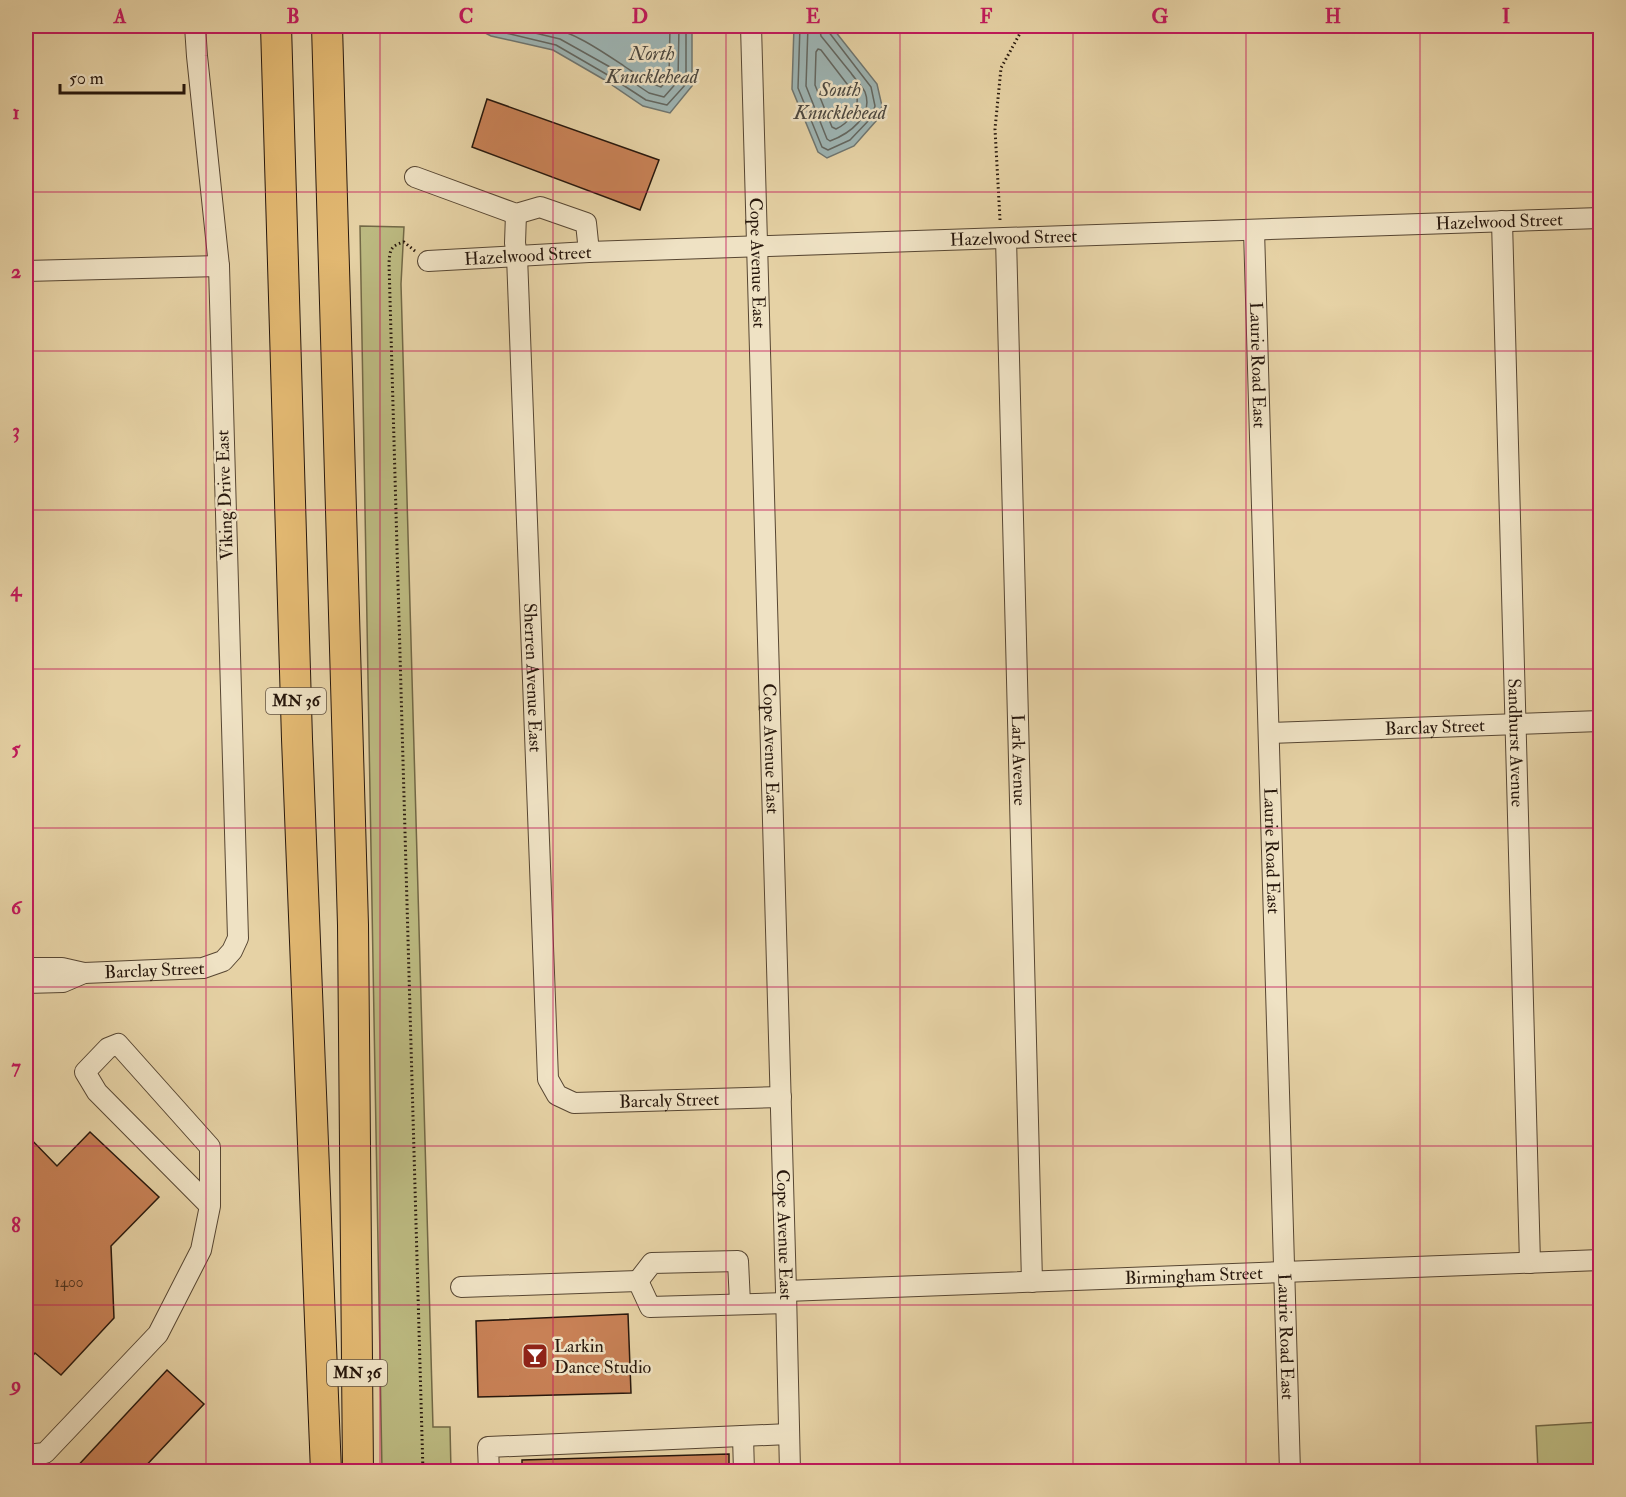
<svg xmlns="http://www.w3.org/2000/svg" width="1626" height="1497" viewBox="0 0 1626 1497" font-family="'IM FELL Double Pica',serif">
  <rect width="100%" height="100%" fill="#e6d2a5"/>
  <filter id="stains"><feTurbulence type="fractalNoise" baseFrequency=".00333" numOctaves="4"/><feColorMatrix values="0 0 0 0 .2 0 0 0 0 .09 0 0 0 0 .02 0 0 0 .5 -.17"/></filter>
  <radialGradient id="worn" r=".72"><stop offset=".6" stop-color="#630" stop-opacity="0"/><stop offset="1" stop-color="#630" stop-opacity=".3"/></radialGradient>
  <!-- green -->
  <path fill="#bcba81" stroke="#726846" stroke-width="1.5" d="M360,226L404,227L401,284L433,1427H450L451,1471H382Z
    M1600,1422V1471H1538L1536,1426Z"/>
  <!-- water -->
  <path fill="#9db4b3" stroke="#6e7570" stroke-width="1.5" d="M472,26H692V86L670,113L643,106L603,79L553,50L491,36Z
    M794,26H831L877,84L882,106L876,121L854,146L827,158L818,152L792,89Z"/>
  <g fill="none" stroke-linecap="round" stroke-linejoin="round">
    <!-- shore -->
    <path stroke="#626660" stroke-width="1.5" d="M484,26L493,30L556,45L606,74L646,100L667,105L686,84V26
      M506,26L560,39L610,67L649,93L664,97L678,81L679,26
      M546,26C574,32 600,50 624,66C636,74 647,83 661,87L669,77L670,26
      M800,26L798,88L822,147L828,150L850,140L871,118L875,106L871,87L828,31L826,26
      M808,26L806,86L827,139L830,141C849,134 874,116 865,92C862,86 855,79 851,73C841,61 831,48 821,36L819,26
      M818,49L821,50L857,97C859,111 847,124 836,129L832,127L815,85L816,52Z"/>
  </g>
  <!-- building -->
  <path fill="#c88156" stroke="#27170c" stroke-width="1.5" d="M487,99L659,160L640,210L472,147Z
    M90,1132L159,1197L111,1246L114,1318L61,1375L35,1353L26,1364V1134L57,1166Z
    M628,1314L631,1393L478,1397L476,1321Z
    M167,1370L204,1404L140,1472H72Z
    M729,1454V1472H522V1460Z"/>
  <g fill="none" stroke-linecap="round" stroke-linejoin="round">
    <!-- minor casing -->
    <g stroke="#574632" stroke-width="22">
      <g id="minor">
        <path id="s1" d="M751,26L786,1291L790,1472"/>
        <path d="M415,177L516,214L540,207L586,223L589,252"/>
        <path id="s2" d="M516,214L515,243L517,256L548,1079L557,1095L574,1103L781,1097"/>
        <path id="s3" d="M1502,221L1530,1263"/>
        <path id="s4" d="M1254,230L1290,1472"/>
        <path id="s5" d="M1006,238L1032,1282"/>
        <path id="s6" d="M428,261L589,252L1600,218"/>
        <path d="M26,271L219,266"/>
        <path id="s7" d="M1269,733L1600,721"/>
        <path id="s8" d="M26,968H62L84,973L203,968L223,961L232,951L238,938L219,266L197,56L195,26"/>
        <path d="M26,983L63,982L84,973"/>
        <path d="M638,1281L650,1307L786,1303"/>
        <path d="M638,1281L652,1263L738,1261L740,1303"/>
        <path d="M461,1287L638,1281"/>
        <path id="s9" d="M786,1291L1600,1260"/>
        <path d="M743,1436L744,1472"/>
        <path d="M26,1455L45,1453L158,1334L201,1250L210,1206V1147L118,1044L108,1048L85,1072L97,1092L210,1206"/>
        <path d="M489,1472L488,1447L789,1434"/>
      </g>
    </g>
    <!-- highway casing -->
    <g stroke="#27170c" stroke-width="32">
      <path id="highway" d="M276,26L297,739L326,1472
        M327,26L353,925L358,1472"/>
    </g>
    <!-- path -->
    <path stroke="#27170c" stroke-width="3" stroke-dasharray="1.5 3" stroke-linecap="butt" d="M1000,220L995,129L1001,68L1024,26
      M415,251L404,242C390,246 390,250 389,263L423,1472"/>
    <!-- minor -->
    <use href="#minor" stroke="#efe2c4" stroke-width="20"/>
    <!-- highway -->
    <use href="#highway" stroke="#e3b972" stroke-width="30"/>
  </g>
  <!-- grid -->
  <path fill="none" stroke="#c2185b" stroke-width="1.5" stroke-opacity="0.55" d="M206,26V1472M380,26V1472M553,26V1472M726,26V1472M900,26V1472M1073,26V1472M1246,26V1472M1420,26V1472M26,192H1600M26,351H1600M26,510H1600M26,669H1600M26,828H1600M26,987H1600M26,1146H1600M26,1305H1600"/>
  <!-- icons -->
  <defs>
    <g id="bar-square" transform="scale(1.35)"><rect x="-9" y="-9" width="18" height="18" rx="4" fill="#8f2418" stroke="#efe2c4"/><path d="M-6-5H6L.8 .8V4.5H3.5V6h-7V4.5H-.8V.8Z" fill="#fff"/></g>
  </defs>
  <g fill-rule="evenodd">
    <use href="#bar-square" x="535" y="1356"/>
  </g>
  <g text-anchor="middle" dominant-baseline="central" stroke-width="5" stroke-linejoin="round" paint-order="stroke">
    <!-- number labels -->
    <g font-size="15" fill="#4f321e">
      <text x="69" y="1282">1400</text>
    </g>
    <!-- shield labels -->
    <g fill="#efe2c4" stroke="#635443" stroke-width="1.5">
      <rect x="266" y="688" width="60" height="26" rx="4.5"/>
      <rect x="327" y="1360" width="60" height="26" rx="4.5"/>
    </g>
    <g font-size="16" font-weight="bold" fill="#27170c">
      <text x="296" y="701">MN 36</text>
      <text x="357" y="1373">MN 36</text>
    </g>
    <!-- street labels -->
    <g font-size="18" fill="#27170c" stroke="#efe2c4">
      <text stroke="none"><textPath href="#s6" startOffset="1072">Hazelwood Street</textPath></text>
      <text stroke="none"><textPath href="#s6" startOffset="586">Hazelwood Street</textPath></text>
      <text stroke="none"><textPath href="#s6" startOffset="100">Hazelwood Street</textPath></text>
      <text stroke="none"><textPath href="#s1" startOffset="237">Cope Avenue East</textPath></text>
      <text stroke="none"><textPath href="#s4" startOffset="135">Laurie Road East</textPath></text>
      <text transform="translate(225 495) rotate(-92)">Viking Drive East</text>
      <text stroke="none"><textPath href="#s2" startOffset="464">Sherren Avenue East</textPath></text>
      <text stroke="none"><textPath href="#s7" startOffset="166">Barclay Street</textPath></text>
      <text stroke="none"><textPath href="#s3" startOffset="522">Sandhurst Avenue</textPath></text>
      <text stroke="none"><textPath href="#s1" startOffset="723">Cope Avenue East</textPath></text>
      <text stroke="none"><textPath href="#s5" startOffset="522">Lark Avenue</textPath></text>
      <text stroke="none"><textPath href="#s4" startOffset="621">Laurie Road East</textPath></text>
      <text stroke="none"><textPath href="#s8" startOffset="129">Barclay Street</textPath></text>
      <text stroke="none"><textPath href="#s2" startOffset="998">Barcaly Street</textPath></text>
      <text stroke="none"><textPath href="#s1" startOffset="1209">Cope Avenue East</textPath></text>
      <text stroke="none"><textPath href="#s9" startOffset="408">Birmingham Street</textPath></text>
      <text stroke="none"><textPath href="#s4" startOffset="1107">Laurie Road East</textPath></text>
    </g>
    <!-- poi labels -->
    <g font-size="18" fill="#27170c" stroke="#efe2c4" text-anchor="start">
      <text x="554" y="1346">Larkin<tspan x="554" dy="21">Dance Studio</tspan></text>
    </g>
    <!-- water labels -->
    <g font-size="20" font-style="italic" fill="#4a463e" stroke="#efe2c4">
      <text x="652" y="53">North<tspan x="652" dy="23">Knucklehead</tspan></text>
      <text x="840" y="89">South<tspan x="840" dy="23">Knucklehead</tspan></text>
    </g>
  </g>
  <!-- margin -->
  <rect width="1626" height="1497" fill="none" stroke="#e6d2a5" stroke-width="66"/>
  <!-- scale -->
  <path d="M60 84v9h124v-9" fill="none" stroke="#27170c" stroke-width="3"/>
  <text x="69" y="84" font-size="18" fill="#27170c" stroke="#efe2c4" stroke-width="4.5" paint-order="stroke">50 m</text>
  <rect x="33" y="33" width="1560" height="1431" fill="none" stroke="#c2185b" stroke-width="2"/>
  <g font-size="20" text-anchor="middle" font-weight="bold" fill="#c2185b">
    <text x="120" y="23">A</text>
    <text x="293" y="23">B</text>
    <text x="466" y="23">C</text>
    <text x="640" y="23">D</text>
    <text x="813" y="23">E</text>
    <text x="986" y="23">F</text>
    <text x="1160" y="23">G</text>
    <text x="1333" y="23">H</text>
    <text x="1506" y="23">I</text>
    <text x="16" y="119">1</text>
    <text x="16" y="278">2</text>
    <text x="16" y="437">3</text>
    <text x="16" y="596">4</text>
    <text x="16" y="755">5</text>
    <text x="16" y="914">6</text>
    <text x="16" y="1073">7</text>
    <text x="16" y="1232">8</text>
    <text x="16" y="1391">9</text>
  </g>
  <rect width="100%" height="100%" filter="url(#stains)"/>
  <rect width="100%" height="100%" fill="url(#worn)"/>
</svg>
